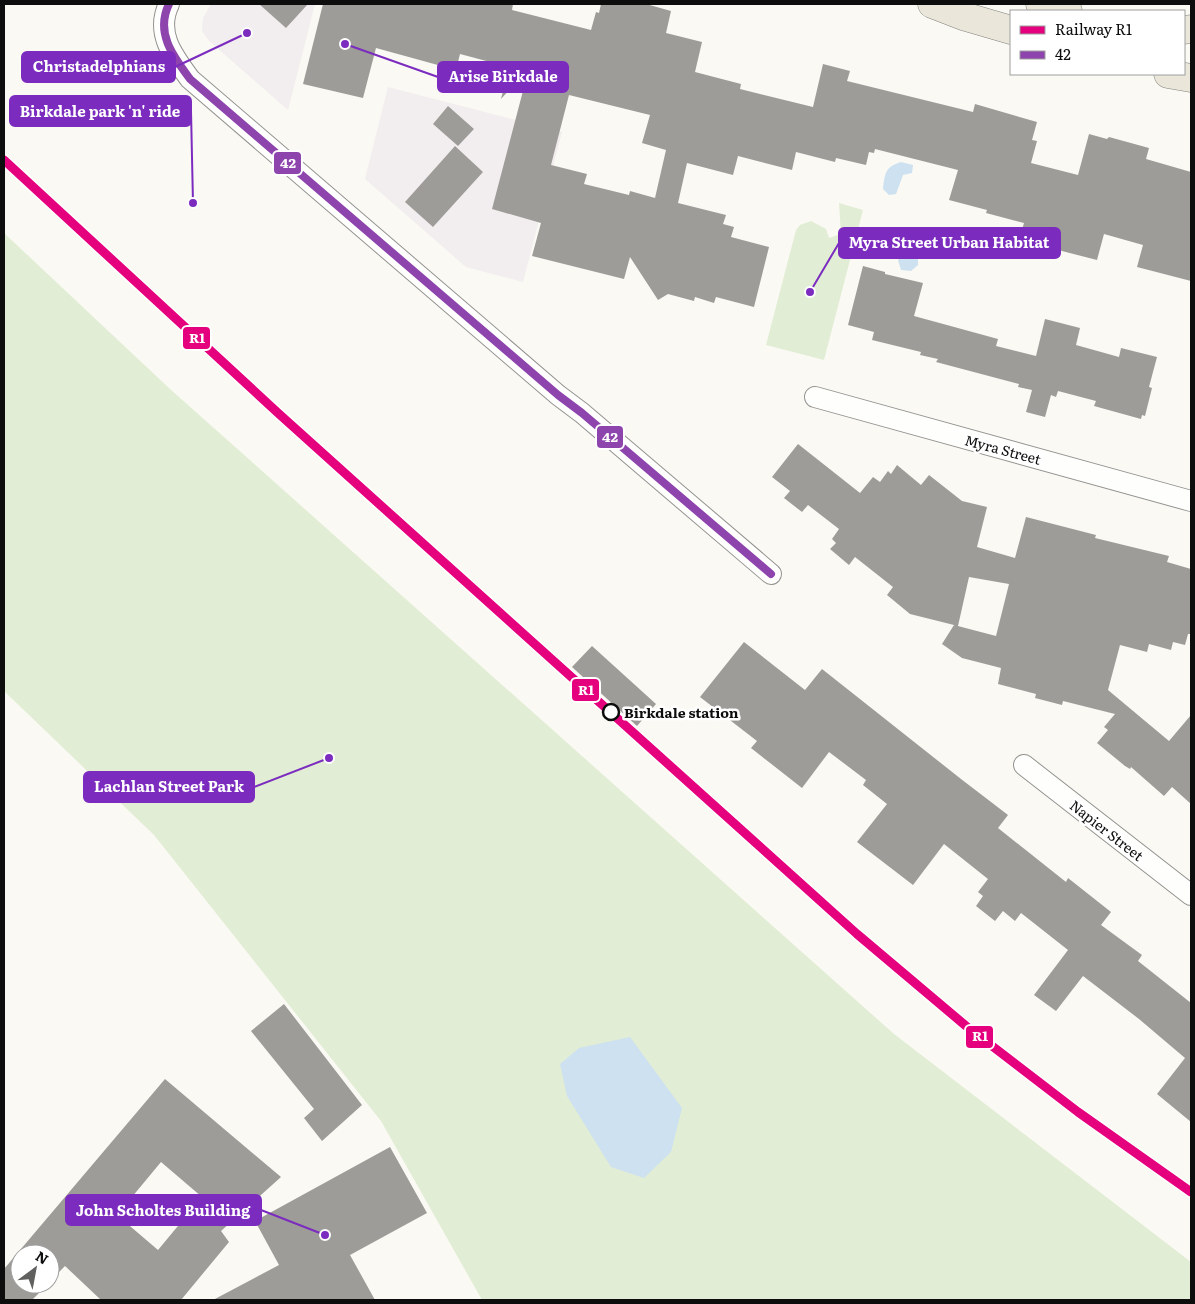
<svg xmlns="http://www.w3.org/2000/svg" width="1195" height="1304" viewBox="0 0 1195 1304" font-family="Literata,serif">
  <rect width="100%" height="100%" fill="#faf9f3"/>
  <!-- industrial -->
  <path fill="#f2edef" d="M211,4H315L288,110L209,41L202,31L203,18Z
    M388,87L562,132L523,282L466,267L365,179Z"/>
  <!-- green -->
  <path fill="#e2edd5" d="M839,203L863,210L824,360L766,345L796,230L800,225L811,221L826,229L829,238L841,234Z
    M4,233L170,389L894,1034L1191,1262V1300H482L381,1121L154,835L4,691Z"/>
  <!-- water -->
  <path fill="#cde1f0" d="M901,162L913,165L912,173L903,175L896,194L889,195L883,189C885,173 885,167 901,162Z
    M912,234L920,236C922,247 917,254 918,265L911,271L901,270L898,260L904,251V238Z
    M630,1037L682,1108L671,1152L644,1178L611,1167L567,1096L560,1064L579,1048Z"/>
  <!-- building -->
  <path fill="#9e9c98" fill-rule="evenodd" d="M259,4H308L286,28Z
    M323,4H513L512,10L591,30L596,12L599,13L601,4H646L671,11L666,33L702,42L695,72L741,84L740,89L813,107L823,64L850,71L847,81L973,112L975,104L1037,122L1032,140L1037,141L1031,163L1078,175L1089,134L1107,139L1109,137L1149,148L1146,159L1191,172V281L1137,267L1143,245L1104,234L1097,260L1019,240L1024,223L986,213L987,210L949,200L958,170L875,149L874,153L869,152L866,165L836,158L835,162L796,152L792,170L738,156L733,175L687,163L678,203L726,215L723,224L734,227L731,237L769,247L754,307L716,297L714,303L695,297L694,301L668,294L658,300L630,257L624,279L532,256L541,223L492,209L529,68L501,99L509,67L460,54L456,70L376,48L363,98L303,84ZM569,95L650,115L642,143L666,150L655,198L630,191L629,195L584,184L587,174L551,165Z
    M448,106L474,129L458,146L433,124Z
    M455,146L483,172L433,227L405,202Z
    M863,266L885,272V274L923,283L914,316L998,339L996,346L1036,356L1045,319L1080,328L1076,345L1119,357L1121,348L1157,357L1149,387L1152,388L1145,416L1142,415L1141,419L1094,406L1096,401L1058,391L1056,397L1051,395L1045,417L1026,412L1032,390L1018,387L1019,384L936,362L938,359L920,355L921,352L872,340L874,332L848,325Z
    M798,444L860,493L873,477L880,482L888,471L891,474L897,465L921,485L929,475L962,501L987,507L977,547L1015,558L1026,517L1096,535L1095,538L1169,556L1167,562L1191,569V634H1188L1185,645L1173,642L1171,650L1149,644L1147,652L1120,645L1108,690L1169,741L1191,715V804L1172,787L1164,796L1131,767L1130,769L1125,766L1097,743L1108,730L1104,727L1115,714L1063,701L1062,705L1035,698L1036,694L998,684L1001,668L962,658L942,644L954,625L996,636L1009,584L969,577L958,626L910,614L887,595L893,587L855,557L849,565L830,549L836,543L832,539L839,529L808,505L802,512L784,498L790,491L772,477Z
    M744,642L805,690L822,669L961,779L1008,815L998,828L1066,882L1068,878L1111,912L1101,925L1142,955L1138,961L1191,1003V1122L1157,1094L1185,1058L1139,1019L1083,976L1056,1011L1034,995L1068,950L1021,913L1015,921L1003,911L995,921L976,906L983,896L978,892L988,879L944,844L913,885L857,842L887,804L863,785L866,780L829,752L802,788L751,748L757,741L700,697Z
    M592,646L656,704L637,726L572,667Z
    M284,1004L362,1105L322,1141L304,1118L314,1109L251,1031Z
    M165,1079L281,1177L221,1231L229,1242L181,1300H101L65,1266L50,1281V1254H20V1284H48L32,1300H4V1269ZM161,1162L202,1197L158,1250L117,1215Z
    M390,1147L427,1213L350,1255L375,1300H213L279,1265L255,1221Z"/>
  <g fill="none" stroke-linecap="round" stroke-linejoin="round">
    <!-- minor casing -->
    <g stroke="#949391" stroke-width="22">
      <path id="minor" d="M169,4C155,33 173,56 190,79L558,395L582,413L771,574
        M815,397L1191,501
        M1024,765L1191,895"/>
    </g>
    <!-- primary casing -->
    <g stroke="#81817e" stroke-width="29">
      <path id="primary" d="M932,4L963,16L1011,30
        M1040,4L1068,11
        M1184,30L1191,29
        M1168,74L1191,78"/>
    </g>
    <!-- minor -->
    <use href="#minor" stroke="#fefefd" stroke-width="20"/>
    <!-- primary -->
    <use href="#primary" stroke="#eae7da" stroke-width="28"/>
    <!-- bus-1 casing -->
    <g stroke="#fff" stroke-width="11">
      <path id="bus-1" d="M169,4C155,33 173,56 190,79L558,395L582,413L771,574"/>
    </g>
    <!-- bus-1 -->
    <use href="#bus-1" stroke="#8e44ad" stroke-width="8"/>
    <!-- rail-1 casing -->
    <g stroke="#fff" stroke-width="12">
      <path id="rail-1" d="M4,160L278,413L857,934L966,1026L1078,1112L1191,1192"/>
    </g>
    <!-- rail-1 -->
    <use href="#rail-1" stroke="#e5007d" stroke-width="9"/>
  </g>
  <!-- markers -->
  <circle fill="#fff" stroke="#0d0d0d" stroke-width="2.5" cx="611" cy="712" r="8"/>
  <g text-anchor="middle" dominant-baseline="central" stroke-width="5" stroke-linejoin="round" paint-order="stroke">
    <!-- street labels -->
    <g font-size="14" fill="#0d0d0d" stroke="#fff">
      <text transform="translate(1003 449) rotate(15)">Myra Street</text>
      <text transform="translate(1107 830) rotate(38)">Napier Street</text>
    </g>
    <!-- stop labels -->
    <g font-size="14" font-weight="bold" fill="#0d0d0d" stroke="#fff" text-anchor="start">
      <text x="624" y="712">Birkdale station</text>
    </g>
  </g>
  <!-- callouts -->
  <path fill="none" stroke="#7b2cbf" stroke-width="2" d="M247 33L175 67M345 44L438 77M193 203L191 111M810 292L839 243M329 758L254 787M325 1235L261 1210"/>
  <g fill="#7b2cbf" stroke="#fff" stroke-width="2">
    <circle cx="247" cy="33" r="5"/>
    <circle cx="345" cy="44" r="5"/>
    <circle cx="193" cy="203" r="5"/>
    <circle cx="810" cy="292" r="5"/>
    <circle cx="329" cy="758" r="5"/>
    <circle cx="325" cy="1235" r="5"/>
  </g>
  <g fill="#7b2cbf" stroke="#7b2cbf" stroke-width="2">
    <rect x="22" y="52" width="153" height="30" rx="5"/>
    <rect x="438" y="62" width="130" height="30" rx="5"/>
    <rect x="10" y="96" width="181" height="30" rx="5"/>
    <rect x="839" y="228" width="221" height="30" rx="5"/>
    <rect x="84" y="772" width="170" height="30" rx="5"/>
    <rect x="66" y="1195" width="195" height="30" rx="5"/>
  </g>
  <g font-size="15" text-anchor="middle" font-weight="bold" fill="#fff">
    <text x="99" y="72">Christadelphians</text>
    <text x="503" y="82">Arise Birkdale</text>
    <text x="100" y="117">Birkdale park 'n' ride</text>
    <text x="949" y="248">Myra Street Urban Habitat</text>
    <text x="169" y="792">Lachlan Street Park</text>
    <text x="163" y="1216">John Scholtes Building</text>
  </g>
  <g stroke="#fff" stroke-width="2">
    <rect x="273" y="151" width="29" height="24" rx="5" fill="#8e44ad"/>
    <rect x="182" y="326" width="29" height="24" rx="5" fill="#e5007d"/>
    <rect x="596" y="425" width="28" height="24" rx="5" fill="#8e44ad"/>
    <rect x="571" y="678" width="29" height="24" rx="5" fill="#e5007d"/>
    <rect x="965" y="1025" width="29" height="24" rx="5" fill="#e5007d"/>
  </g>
  <g font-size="14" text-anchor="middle" font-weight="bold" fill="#fff">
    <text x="288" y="168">42</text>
    <text x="197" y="343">R1</text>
    <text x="610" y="442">42</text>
    <text x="586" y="695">R1</text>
    <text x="980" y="1041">R1</text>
  </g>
  <!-- border -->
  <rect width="1195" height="1304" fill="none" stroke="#0d0d0d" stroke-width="10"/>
  <!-- legend -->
  <rect x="1010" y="10" width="175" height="65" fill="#ffffff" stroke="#9e9e9e"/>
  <rect x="1020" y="26" width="25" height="8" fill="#e5007d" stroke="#9e9e9e"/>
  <text x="1055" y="35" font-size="15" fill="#0d0d0d">Railway R1</text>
  <rect x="1020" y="51" width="25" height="8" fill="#8e44ad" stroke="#9e9e9e"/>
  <text x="1055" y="60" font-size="15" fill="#0d0d0d">42</text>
  <!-- north arrow -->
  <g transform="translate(35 1269) rotate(32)"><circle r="24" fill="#ffffff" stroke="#9e9e9e"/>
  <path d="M0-4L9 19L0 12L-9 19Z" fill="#60605e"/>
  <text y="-8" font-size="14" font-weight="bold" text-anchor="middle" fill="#0d0d0d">N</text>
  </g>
</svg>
